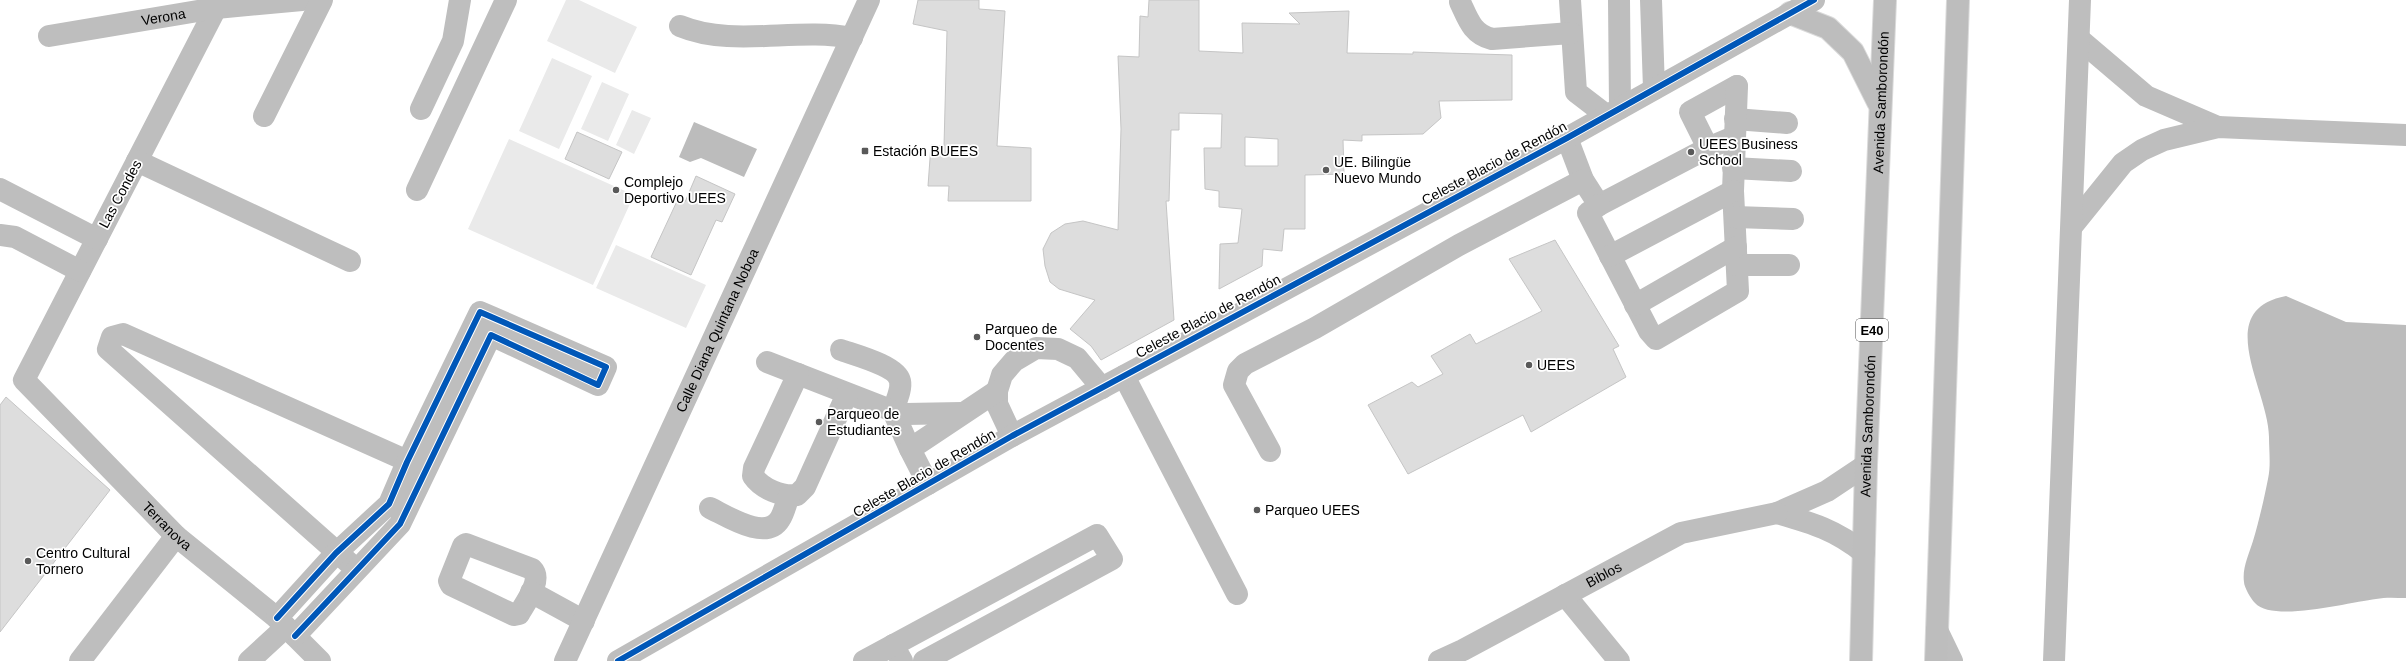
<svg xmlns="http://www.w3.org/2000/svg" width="2406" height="661" viewBox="0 0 2406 661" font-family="Helvetica,sans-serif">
  <rect width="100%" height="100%" fill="#fff"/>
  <!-- green -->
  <path fill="#eaeaea" d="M566,0H579L637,27L615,73L547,41Z
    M552,58L592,76L559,149L519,131Z
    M602,82L629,94L608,141L581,129Z
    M632,110L651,118L634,154L616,145Z
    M509,139L634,195L593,285L468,229Z
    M616,245L706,285L686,328L596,288Z"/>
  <!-- water -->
  <path fill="#bcbcbc" d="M694,122L757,149L744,177L701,158L690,162L679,157Z
    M2286,296L2346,322L2406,325V598C2396,598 2386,597 2376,599C2350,602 2273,623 2255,603C2251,599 2244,587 2244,582C2242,568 2249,554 2253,541C2259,521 2264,499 2268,479C2271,466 2269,450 2269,437C2269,391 2211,310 2286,296Z"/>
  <!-- building -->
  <path fill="#ddd" stroke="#c5c5c5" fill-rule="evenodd" d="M918,0H979V9L1005,11L997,146L1031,148V201H948L949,186H928L931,145L944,146L947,31L913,24Z
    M1149,0H1199V51L1243,53L1242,23L1300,24L1289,13L1349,11L1347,53L1413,54V52L1512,55V100L1439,101L1441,118L1423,134L1362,135V141L1343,140L1344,174L1305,175V229H1284L1282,251L1263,249L1262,266L1219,289L1220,244L1238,243L1242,209L1219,207V191L1205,189L1204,148H1221L1222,114L1179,113V130H1171L1169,201H1166L1174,320L1101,360L1091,346L1070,329L1095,300L1059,289L1050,282L1045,266L1043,249L1051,233L1065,224L1083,221L1118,230L1121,129L1118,56L1139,57L1140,16L1148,17ZM1245,137L1278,139V166H1245Z
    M577,132L622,152L609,179L565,159Z
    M696,176L735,194L722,222L716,220L691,275L651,257L678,199L685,202Z
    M1555,240L1619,346L1613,349L1626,377L1531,432L1523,415L1408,474L1368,405L1412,382L1418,387L1443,374L1431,356L1470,334L1476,344L1542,311L1509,259Z
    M6,397L110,490L0,632V405Z"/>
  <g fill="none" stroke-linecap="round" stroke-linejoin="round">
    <!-- highway casing -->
    <g stroke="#dbdbdb" stroke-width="24">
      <g id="highway">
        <path d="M1790,13L1828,28L1853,52L1878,102"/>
        <path id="s5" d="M1861,661L1866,465L1885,0"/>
        <path d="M1936,661L1958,0"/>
      </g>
    </g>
    <!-- minor -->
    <g stroke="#bebebe" stroke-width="22">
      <path d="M1570,0L1576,92L1606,115"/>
      <path d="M1619,0L1620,108"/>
      <path d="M1651,0L1654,89"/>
      <path d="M1460,2C1468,19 1472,34 1492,39L1571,33"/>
      <path id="s1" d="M216,8L24,380L176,536L277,618L320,661"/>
      <path d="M680,26C733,48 796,27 852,38"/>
      <path id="s2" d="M49,36L216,8L302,0"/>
      <path d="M2079,39L2146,96L2218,127"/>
      <path d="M421,109L453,41L460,0"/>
      <path d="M264,116L322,0"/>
      <path d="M1735,119L1787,123"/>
      <path d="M1567,138L1583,180L1599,205L1708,148L1734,137"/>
      <path d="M1708,148L1690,112L1737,86"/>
      <path d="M137,161L350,261"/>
      <path d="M1733,168L1791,171"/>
      <path d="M0,189L97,239"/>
      <path d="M417,190L506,0"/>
      <path d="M1599,205L1588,213L1649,331L1656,339L1738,291L1733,191L1737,86"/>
      <path d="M1735,217L1793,219"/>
      <path d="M2073,225L2123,163L2142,150L2164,140L2218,127L2406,135"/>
      <path d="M0,235L15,237L80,271"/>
      <path d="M1610,256L1733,191"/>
      <path d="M1737,265H1789"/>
      <path d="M1635,305L1736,247"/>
      <path d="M841,350C855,355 897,366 900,381C902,390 895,403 893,411L910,449"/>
      <path d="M767,362L893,411L906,414L962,413"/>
      <path d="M798,374L754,468L753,476C762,489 782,497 797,495L805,487L847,394"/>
      <path d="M1124,376L1237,594"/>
      <path d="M1012,436L997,404V391L1002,375L1014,361L1036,348L1058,349L1077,358L1102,388"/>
      <path d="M1270,451L1234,385L1238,371L1245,364L1315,328L1459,245L1583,180"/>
      <path d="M928,484L910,449L997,391"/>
      <path d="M710,508C727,516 766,542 780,519C784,513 786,503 789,496"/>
      <path d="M466,544L532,569C543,580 525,603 519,614L514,615L451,585L449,581L463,546Z"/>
      <path d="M1864,553C1836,530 1812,523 1777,513L1827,491L1866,465"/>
      <path d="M348,562L108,349L112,337L123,334L421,467"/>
      <path d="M531,592L584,621"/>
      <path d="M1565,595L1619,661"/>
      <path d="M277,618L336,553L389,504L407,462L480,312L606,367L598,385L491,335L400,524L295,636"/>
      <path d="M1937,630L1952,661"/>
      <path d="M893,645L902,661"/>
      <path d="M80,661L176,536"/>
      <path d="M249,661L286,627"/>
      <path id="s3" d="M565,661L869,0"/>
      <path d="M618,661L1012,436L1567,138L1814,0"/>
      <path d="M864,661L1097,535L1112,559L924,661"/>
      <path id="s4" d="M1439,661L1463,650L1681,533L1777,513"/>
      <path d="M2054,661L2080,0"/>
    </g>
    <!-- highway -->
    <use href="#highway" stroke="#bdbdbd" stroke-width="22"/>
    <!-- cycleway casing -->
    <g stroke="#fff" stroke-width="8">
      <path id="cycleway" d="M277,618L336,553L389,504L407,462L480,312L606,367L598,385L491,335L400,524L295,636
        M618,661L1012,436L1567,138L1814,0"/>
    </g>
    <!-- cycleway -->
    <use href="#cycleway" stroke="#0057b8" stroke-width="6"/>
  </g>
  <!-- markers -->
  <g fill="#595959" stroke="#fff" stroke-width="1.5">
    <rect x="861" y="147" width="8" height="8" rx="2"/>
    <circle cx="1691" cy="152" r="4"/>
    <circle cx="1326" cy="170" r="4"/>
    <circle cx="616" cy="190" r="4"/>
    <circle cx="977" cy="337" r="4"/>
    <circle cx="1529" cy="365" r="4"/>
    <circle cx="819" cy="422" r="4"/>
    <circle cx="1257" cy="510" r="4"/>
    <circle cx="28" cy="561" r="4"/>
  </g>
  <g text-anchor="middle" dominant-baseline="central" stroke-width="3.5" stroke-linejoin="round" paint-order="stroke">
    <!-- shield labels -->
    <rect fill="#fff" stroke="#4c4c4c" stroke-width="1" x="1856" y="319" width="32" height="22" rx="3"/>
    <g font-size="13" font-weight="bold" fill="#000">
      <text x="1872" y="330">E40</text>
    </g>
    <!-- street labels -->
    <g font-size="14" fill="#000" stroke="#fff">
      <text stroke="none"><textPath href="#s2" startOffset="116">Verona</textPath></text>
      <text stroke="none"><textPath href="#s5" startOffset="559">Avenida Samborondón</textPath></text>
      <text transform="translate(1494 163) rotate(-28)">Celeste Blacio de Rendón</text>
      <text transform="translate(120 194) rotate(-62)">Las Condes</text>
      <text transform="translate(1208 316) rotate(-28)">Celeste Blacio de Rendón</text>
      <text stroke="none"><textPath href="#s3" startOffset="364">Calle Diana Quintana Noboa</textPath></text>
      <text stroke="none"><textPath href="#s5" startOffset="235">Avenida Samborondón</textPath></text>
      <text transform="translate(924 473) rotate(-30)">Celeste Blacio de Rendón</text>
      <text stroke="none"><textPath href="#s1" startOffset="623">Terranova</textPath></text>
      <text stroke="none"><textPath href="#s4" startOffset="186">Biblos</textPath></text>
    </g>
    <!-- poi labels -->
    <g font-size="14" fill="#000" stroke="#fff" text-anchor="start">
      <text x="1699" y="144">UEES Business<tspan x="1699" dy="16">School</tspan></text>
      <text x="873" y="151">Estación BUEES</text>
      <text x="1334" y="162">UE. Bilingüe<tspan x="1334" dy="16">Nuevo Mundo</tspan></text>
      <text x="624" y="182">Complejo<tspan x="624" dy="16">Deportivo UEES</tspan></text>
      <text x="985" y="329">Parqueo de<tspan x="985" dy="16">Docentes</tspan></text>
      <text x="1537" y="365">UEES</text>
      <text x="827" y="414">Parqueo de<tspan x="827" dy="16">Estudiantes</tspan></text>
      <text x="1265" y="510">Parqueo UEES</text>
      <text x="36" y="553">Centro Cultural<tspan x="36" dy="16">Tornero</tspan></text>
    </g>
  </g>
</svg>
